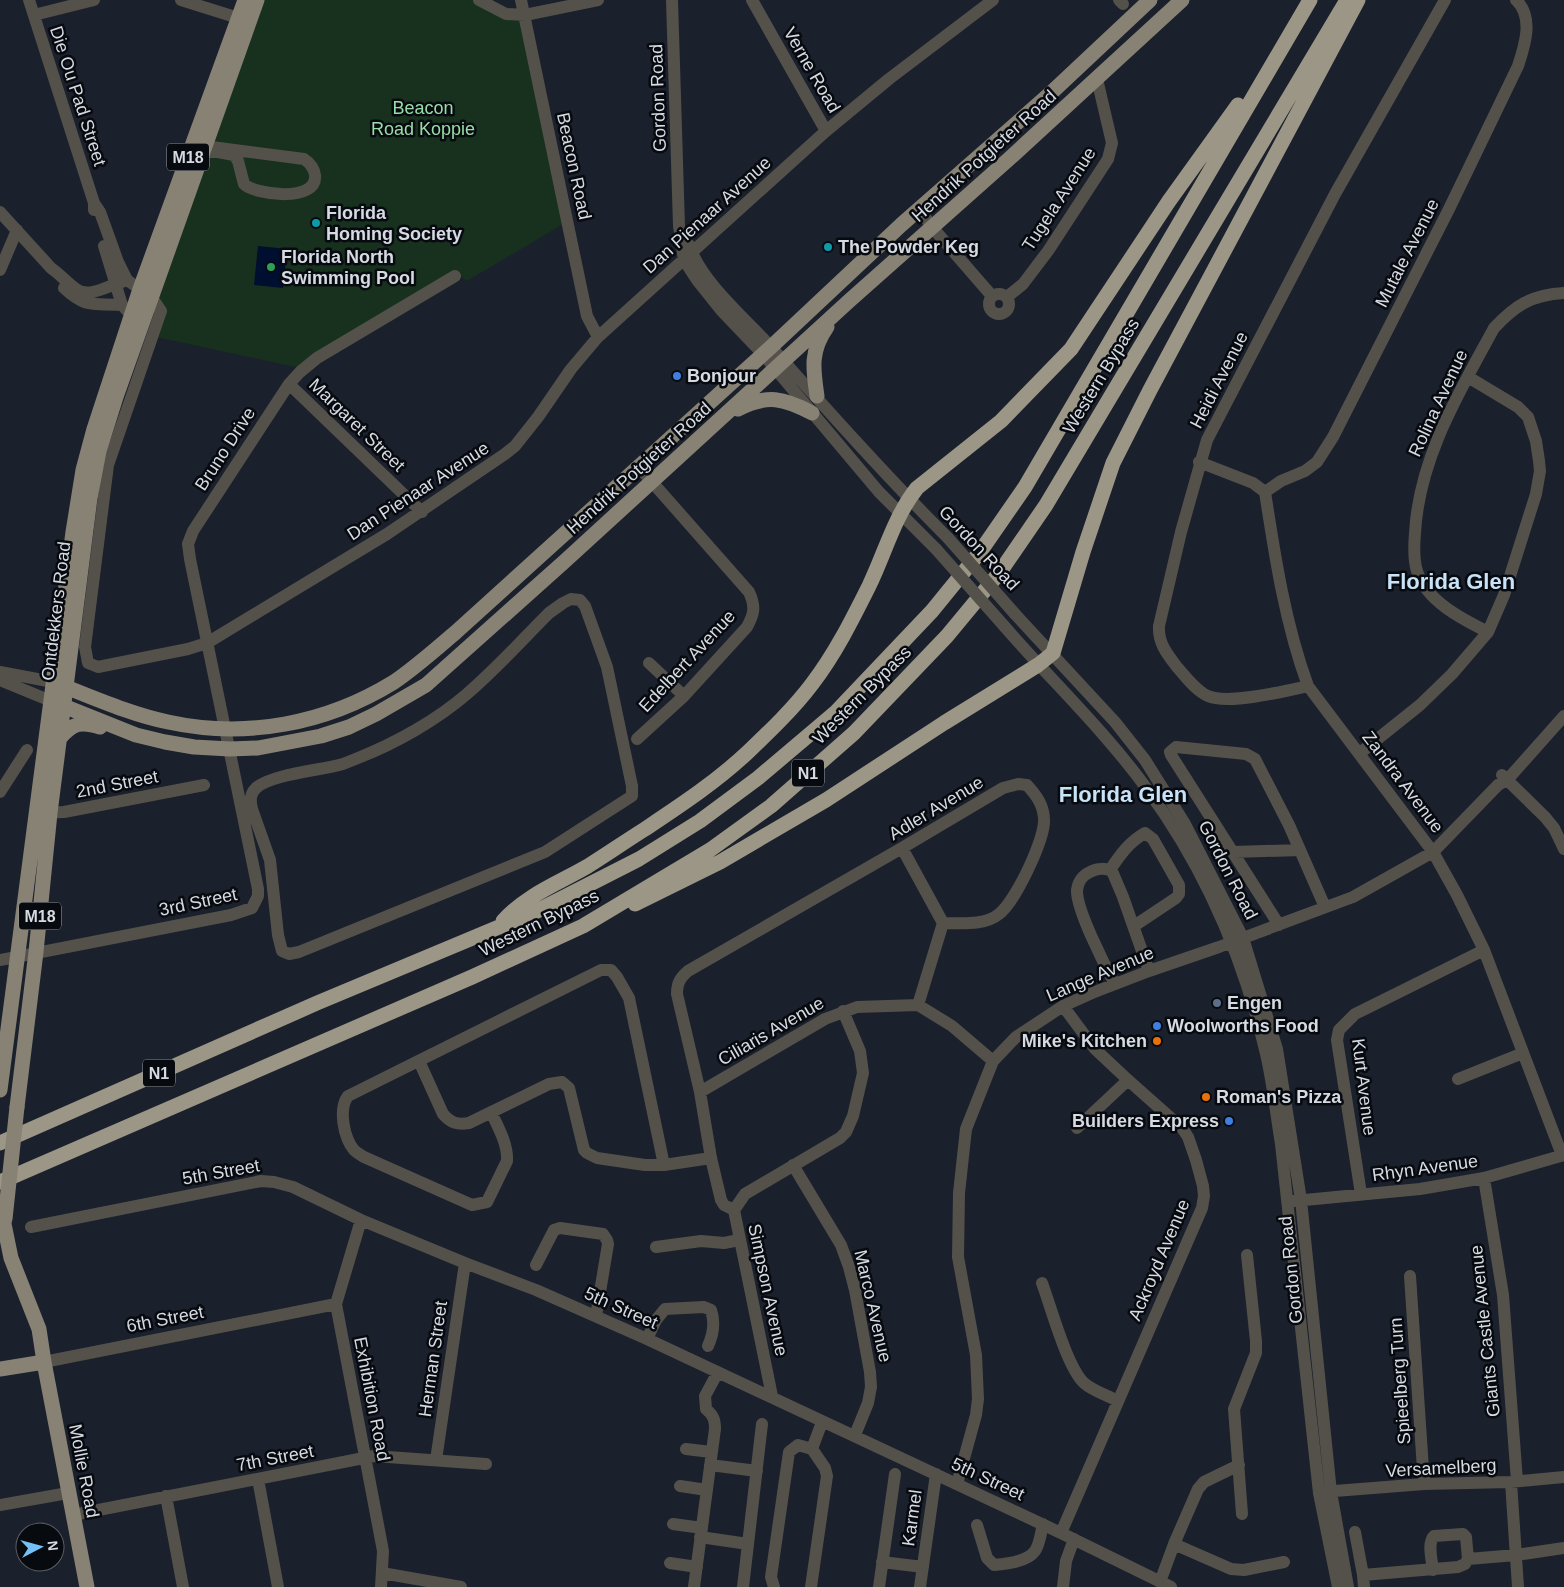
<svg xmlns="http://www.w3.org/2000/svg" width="1564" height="1587" viewBox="0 0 1564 1587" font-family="Arial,sans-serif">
  <rect width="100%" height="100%" fill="#1a202c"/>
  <!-- green -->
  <path fill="#18311e" d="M262,0H473L522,17L565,223L467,281L457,274L300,368L156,337V299Z"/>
  <!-- water -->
  <path fill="#000e2f" d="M258,246L287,249L283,288L254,285Z"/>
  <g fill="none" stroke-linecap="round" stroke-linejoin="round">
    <!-- minor -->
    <path stroke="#54514b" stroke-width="12" d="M29,0L94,203V210
      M181,0L248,21
      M479,0L506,14L525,15L598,0
      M521,0L587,316L598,337
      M672,0L679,226L684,260L697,280L721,310L763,354L879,492L936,549
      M752,0L826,131
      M1119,0L1123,4
      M34,15L94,0
      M202,152H218L234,155L238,161L244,184C255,195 318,203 315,175C314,168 310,163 304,159L204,146
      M94,203L100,212L118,262L127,280L152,298L161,311L108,465L85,647L88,663L98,667L188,649L207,643L387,534L505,454L515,446L538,417L571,369L598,337L826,131L889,79L993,0
      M920,210L932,227L992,296
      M0,212L51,268C60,274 67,283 76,289C89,299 109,285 122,282
      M689,245C702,283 745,318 772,348C829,412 887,477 948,538
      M104,246L122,305L131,315L138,318
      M0,270L17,230
      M64,288C86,309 94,303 122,305
      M989 304a10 10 0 1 1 20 0a10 10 0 1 1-20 0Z
      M1007,297L1023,284L1048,251L1108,159L1112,143L1097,79
      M289,384L422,512
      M1199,462L1253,483L1265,492C1275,557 1285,623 1308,686L1433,852L1457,895L1484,950L1562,1155
      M1265,492L1281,481L1305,471L1317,462L1333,437L1449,209L1518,66C1525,45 1534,17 1516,0
      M571,599L580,600L585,606L607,667L632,786V796L545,852L299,952L289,954L282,951L278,935L270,860L252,809C250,800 250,794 256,788C271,774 323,770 343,764C348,762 353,760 358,758C396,743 437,720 468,693C497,668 523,639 549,613L563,603Z
      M1015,614L1115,722L1145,760L1185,824L1243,938L1277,1049L1301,1200L1331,1492L1348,1587
      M1005,627C1052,681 1105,731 1147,789C1205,868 1244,959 1266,1054C1273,1084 1276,1114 1281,1144L1319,1493L1338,1587
      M1488,632C1462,619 1426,601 1417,571C1413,559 1414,545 1415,533C1419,458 1459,393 1494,328C1516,305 1531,295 1564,293
      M649,663L684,696
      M0,672L53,682
      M0,680L51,701
      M1308,686C1286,691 1228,705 1208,696C1196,691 1186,677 1177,667C1167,654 1158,643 1159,626L1181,532L1207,440L1335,194L1445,0
      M637,739L684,696L747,627C754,614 756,607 749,592L638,466
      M1360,753L1420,705L1452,674L1488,632L1504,595L1536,494L1540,471L1539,461L1536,441L1528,417L1518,407L1468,377
      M1502,775L1545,817L1554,828L1564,849
      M0,792L27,750
      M41,813L64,812L204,785
      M902,848L943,923L918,1005
      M1233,852L1300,850
      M1110,870C1120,855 1129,842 1145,833L1153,839L1179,885V894L1176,898L1134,926
      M1279,925L1171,755L1170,752L1176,747L1246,754L1255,759L1289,825L1325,907
      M0,960L231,915L252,908L258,896V889L190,559L188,544L193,531L289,384L300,372L317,358L455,276
      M1115,984C1105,966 1076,909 1077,890C1078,882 1083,875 1090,872C1097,868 1106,868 1112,871L1123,897L1149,971
      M419,1061L443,1114C451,1123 457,1125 469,1123L549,1084L562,1082L569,1088L584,1150L587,1153L597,1158L645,1165H664L711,1158
      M1458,1079L1523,1053
      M700,1092L825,1019L857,1007L918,1005L952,1026L993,1061
      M491,1112C498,1127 508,1144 507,1161L487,1202L472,1205L364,1157C361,1155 357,1153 354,1150C344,1138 338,1109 348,1096L601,970H611L617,977L629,998L664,1165
      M1077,1128L1128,1080
      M793,1165L841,1245L849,1267L855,1290L870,1372L871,1387L868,1403L855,1435
      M1484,1178L1503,1295L1517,1481
      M1361,1194L1337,1040L1339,1030L1355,1014L1484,950
      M1294,1201L1420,1189L1484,1178L1564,1155
      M734,1210L724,1205L721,1200L711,1158L700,1092L677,994C677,983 680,978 688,971L902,848L1003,788L1018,784L1027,785C1036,795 1043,804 1044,818C1046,838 1015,902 999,914C985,926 960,923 943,923
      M361,1220L336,1304L383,1551L381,1587
      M31,1227L261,1181L274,1182L293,1187L361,1220L465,1263L536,1290L647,1339L1061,1533L1171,1587
      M656,1247L701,1241L724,1243L739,1240
      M536,1265L554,1230L560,1228L603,1234L607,1240L608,1244L596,1316
      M1410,1276L1424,1484
      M1042,1283C1051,1307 1067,1367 1084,1383C1093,1391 1107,1395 1118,1401
      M647,1339L656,1320L665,1309L704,1307L711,1310C715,1322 713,1335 708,1346
      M44,1362L336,1304
      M772,1396L734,1210L745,1194L840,1138L846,1132L853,1116L863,1073L860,1051L843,1011
      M686,1449L711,1452
      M436,1460L465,1263
      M710,1465L757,1471
      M258,1479L278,1587
      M1511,1482L1518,1587
      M957,1484L976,1415L978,1399L976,1355L958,1257L959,1193L966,1129L993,1061L1016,1037L1063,1006L1092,993L1149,971L1219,947L1353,897L1433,852L1498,785L1508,779L1564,716
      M680,1486L707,1490
      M1322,1492L1424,1484L1511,1482L1564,1477
      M166,1496L183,1587
      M0,1505L68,1493
      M1242,1514L1234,1409L1256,1353V1341L1247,1255
      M73,1515L374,1456L486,1464
      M673,1524L702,1528
      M977,1525L987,1558L994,1565C1006,1564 1027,1562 1035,1551C1040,1544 1041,1532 1043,1524
      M1355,1532L1363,1575
      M1061,1533L1202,1208L1204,1196L1203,1186L1196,1160L1188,1137L1182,1128L1128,1080L1095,1049L1063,1006
      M700,1537L748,1544
      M1174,1544L1231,1569L1244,1570L1284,1562
      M882,1562L923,1567
      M670,1563L697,1567
      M1433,1570C1432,1560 1427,1543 1434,1536L1463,1534L1466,1537L1468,1559
      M382,1573L461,1587
      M1160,1582L1174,1544L1198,1489L1204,1482L1239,1465
      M694,1587L715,1429C715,1419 713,1415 706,1409L705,1396L718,1372
      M743,1587L762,1424
      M774,1587L771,1577L789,1452L798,1445L812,1449L822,1422
      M811,1587L827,1476L825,1468L812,1449
      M879,1587L895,1474
      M920,1587L936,1474
      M1063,1587L1066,1561L1074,1539
      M1364,1587L1363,1575L1458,1567L1465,1564L1468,1559L1516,1555L1564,1548"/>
    <!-- major -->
    <path stroke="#888275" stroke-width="15" d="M817,396C813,369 810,351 827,327
      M738,409C767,394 784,398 812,413
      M53,682C90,696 129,714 168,722C246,739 326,724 394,682C416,667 436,649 456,632L771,347L901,225L1052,92L1150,0
      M51,701L136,735L165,742L194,747L230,749L258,748L321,736L349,727L376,714L426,685L565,561L849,301L1010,158L1182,0
      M60,738C73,723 81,721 100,727
      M0,1090L73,532L83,470L94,429L140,289L245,0
      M17,1107L36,952L50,813L90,498L99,451L116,397L257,0
      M4,1224L11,1258L39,1329L44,1362L87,1587
      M0,1369L44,1362"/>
    <!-- highway -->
    <path stroke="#9c9686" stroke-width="15" d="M635,904L720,862L826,800L944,723L1038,665L1053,653L1083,552L1113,463L1150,390L1358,0
      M503,921C526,895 559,883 588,866C607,854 626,841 645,829C681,805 716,782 748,752C770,731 794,708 812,684C835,654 852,620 869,586C885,553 894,517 917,488L1001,421L1071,349L1169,201L1238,105
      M0,1143L317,1003L537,911L639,859L700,821L758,778L836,712L932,611L980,552L1025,487L1310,0
      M0,1182L472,977L583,926L710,850L771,806L854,733L947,636L1000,572L1046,505L1347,0"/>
    <!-- minor-bridge -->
    <path stroke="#54514b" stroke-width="12" d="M948,538L1015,614
      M936,549L1005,627"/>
    <!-- major-bridge -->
    <path stroke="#888275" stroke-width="15" d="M5,1219L17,1107"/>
  </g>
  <!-- markers -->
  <g fill="#0f9aa8" stroke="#070a0f" stroke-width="2">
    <circle cx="316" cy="223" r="5"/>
    <circle cx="828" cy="247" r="5"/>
  </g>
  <circle fill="#2e9e5b" stroke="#070a0f" stroke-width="2" cx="271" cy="267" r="5"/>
  <g fill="#3f7fe0" stroke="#070a0f" stroke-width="2">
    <circle cx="677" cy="376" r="5"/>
    <circle cx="1157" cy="1026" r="5"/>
    <circle cx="1229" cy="1121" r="5"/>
  </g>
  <circle fill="#5c6f8a" stroke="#070a0f" stroke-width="2" cx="1217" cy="1003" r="5"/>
  <g fill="#e8710a" stroke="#070a0f" stroke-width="2">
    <circle cx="1157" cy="1041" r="5"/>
    <circle cx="1206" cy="1097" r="5"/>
  </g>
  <g text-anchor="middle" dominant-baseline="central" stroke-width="5" stroke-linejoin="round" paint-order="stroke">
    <!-- shield labels -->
    <g fill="#070a0f" stroke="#989ca3" stroke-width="1">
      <rect x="167" y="143.5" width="42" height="27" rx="4"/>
      <rect x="792" y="759.5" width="32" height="27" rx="4"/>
      <rect x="19" y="902.5" width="42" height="27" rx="4"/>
      <rect x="143" y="1059.5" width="32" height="27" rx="4"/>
    </g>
    <g font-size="16" font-weight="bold" fill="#d6dae2">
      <text x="188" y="157">M18</text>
      <text x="808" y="773">N1</text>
      <text x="40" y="916">M18</text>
      <text x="159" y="1073">N1</text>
    </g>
    <!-- street labels -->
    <g font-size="18" fill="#d6dae2" stroke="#070a0f">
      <text transform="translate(812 70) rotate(60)">Verne Road</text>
      <text transform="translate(78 96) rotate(72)">Die Ou Pad Street</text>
      <text transform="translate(658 98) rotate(-92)">Gordon Road</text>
      <text transform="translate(984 156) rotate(-42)">Hendrik Potgieter Road</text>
      <text transform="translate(574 166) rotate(78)">Beacon Road</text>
      <text transform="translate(1059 199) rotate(-57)">Tugela Avenue</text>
      <text transform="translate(707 215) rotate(-42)">Dan Pienaar Avenue</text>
      <text transform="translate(1407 253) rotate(-63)">Mutale Avenue</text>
      <text transform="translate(1101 376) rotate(-59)">Western Bypass</text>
      <text transform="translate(1219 380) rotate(-63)">Heidi Avenue</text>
      <text transform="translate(1438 403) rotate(-65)">Rolina Avenue</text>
      <text transform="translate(357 425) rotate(44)">Margaret Street</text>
      <text transform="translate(225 449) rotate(-57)">Bruno Drive</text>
      <text transform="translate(639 468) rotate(-42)">Hendrik Potgieter Road</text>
      <text transform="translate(418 491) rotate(-33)">Dan Pienaar Avenue</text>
      <text transform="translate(979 548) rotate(47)">Gordon Road</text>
      <text transform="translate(56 611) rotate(-83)">Ontdekkers Road</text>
      <text transform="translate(687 661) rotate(-47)">Edelbert Avenue</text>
      <text transform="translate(862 695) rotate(-45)">Western Bypass</text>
      <text transform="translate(1403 782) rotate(53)">Zandra Avenue</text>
      <text transform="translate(117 784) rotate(-11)">2nd Street</text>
      <text transform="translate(936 808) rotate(-31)">Adler Avenue</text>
      <text transform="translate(1228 870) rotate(63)">Gordon Road</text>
      <text transform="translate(198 902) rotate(-12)">3rd Street</text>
      <text transform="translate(539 923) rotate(-26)">Western Bypass</text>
      <text transform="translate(1100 974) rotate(-23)">Lange Avenue</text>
      <text transform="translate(771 1031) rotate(-30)">Ciliaris Avenue</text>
      <text transform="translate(1364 1087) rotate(83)">Kurt Avenue</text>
      <text transform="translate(1425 1168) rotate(-8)">Rhyn Avenue</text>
      <text transform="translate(221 1172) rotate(-10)">5th Street</text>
      <text transform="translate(1159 1260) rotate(-67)">Ackroyd Avenue</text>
      <text transform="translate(1291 1270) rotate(-96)">Gordon Road</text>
      <text transform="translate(768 1290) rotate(78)">Simpson Avenue</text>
      <text transform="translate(873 1306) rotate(77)">Marco Avenue</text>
      <text transform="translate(621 1308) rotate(24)">5th Street</text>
      <text transform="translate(165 1319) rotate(-11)">6th Street</text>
      <text transform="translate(1485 1331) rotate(-96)">Giants Castle Avenue</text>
      <text transform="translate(433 1359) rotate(-82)">Herman Street</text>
      <text transform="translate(1400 1381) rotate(-94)">Spieelberg Turn</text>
      <text transform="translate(372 1399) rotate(79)">Exhibition Road</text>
      <text transform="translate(275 1458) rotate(-11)">7th Street</text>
      <text transform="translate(1441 1468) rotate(-3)">Versamelberg</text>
      <text transform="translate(84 1471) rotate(79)">Mollie Road</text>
      <text transform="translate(988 1479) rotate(25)">5th Street</text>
      <text transform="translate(912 1518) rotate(-82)">Karmel</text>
    </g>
    <!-- park labels -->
    <g font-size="18" fill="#98dda7" stroke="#070a0f">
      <text x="423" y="108">Beacon<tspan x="423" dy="21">Road Koppie</tspan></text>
    </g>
    <!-- poi labels -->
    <g font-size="18" font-weight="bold" fill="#d6dae2" stroke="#070a0f" text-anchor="start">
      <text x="326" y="213">Florida<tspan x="326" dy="21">Homing Society</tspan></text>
      <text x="838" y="247">The Powder Keg</text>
      <text x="281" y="257">Florida North<tspan x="281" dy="21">Swimming Pool</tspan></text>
      <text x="687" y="376">Bonjour</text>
      <text x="1227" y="1003">Engen</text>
      <text x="1167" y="1026">Woolworths Food</text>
      <text x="1147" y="1041" text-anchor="end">Mike's Kitchen</text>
      <text x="1216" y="1097">Roman's Pizza</text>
      <text x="1219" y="1121" text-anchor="end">Builders Express</text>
    </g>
    <!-- district labels -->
    <g font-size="22" font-weight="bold" fill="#c8e3f7" stroke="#070a0f">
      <text x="1451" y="581">Florida Glen</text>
      <text x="1123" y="794">Florida Glen</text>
    </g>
  </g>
  <!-- north arrow -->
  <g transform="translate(40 1547) rotate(84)"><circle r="24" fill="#070a0f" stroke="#5a5d63"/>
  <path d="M0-4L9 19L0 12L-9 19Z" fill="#73c1f6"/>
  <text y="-8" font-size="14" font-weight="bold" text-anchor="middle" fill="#d6dae2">N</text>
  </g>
</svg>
